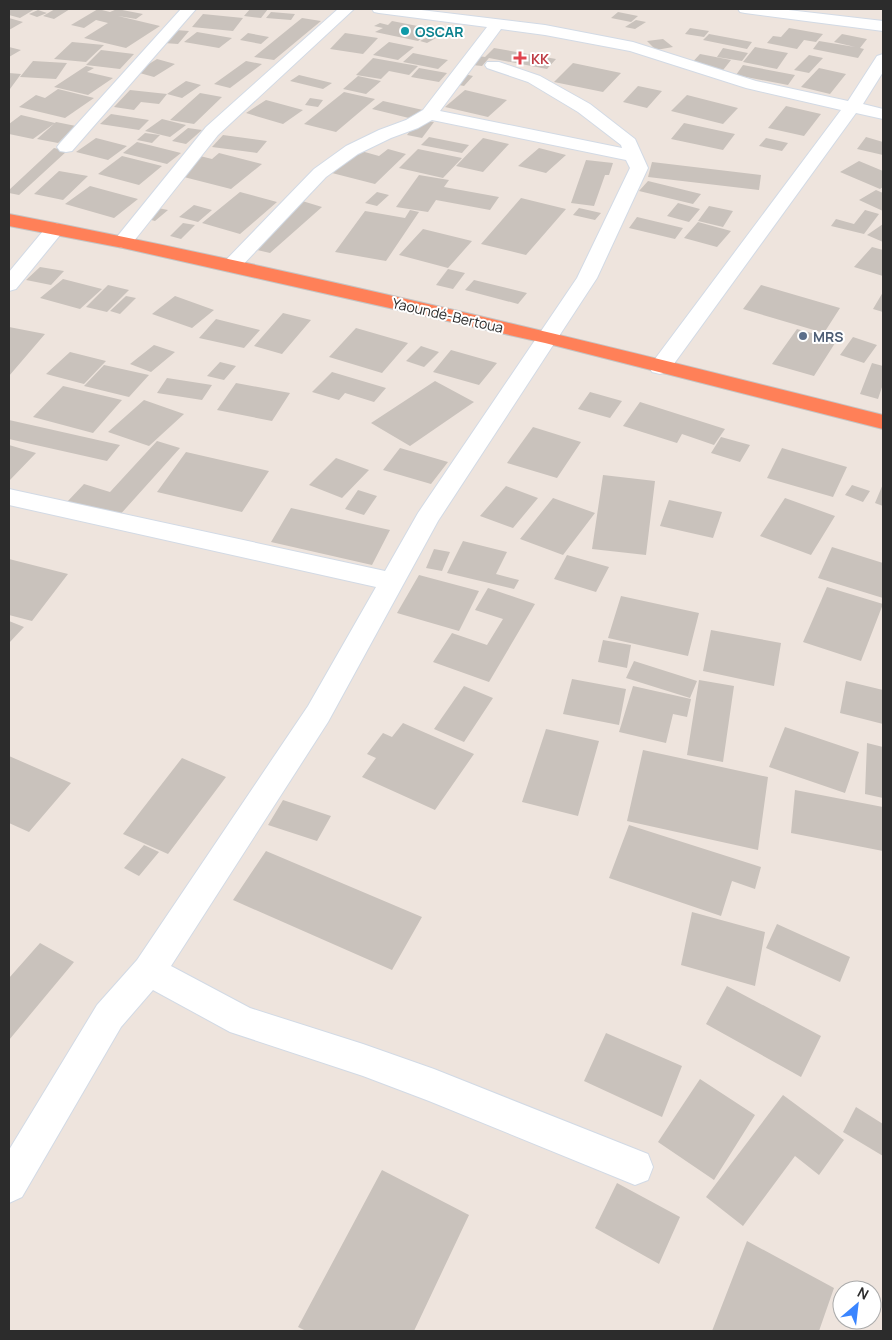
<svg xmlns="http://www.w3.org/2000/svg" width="892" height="1340" viewBox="0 0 892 1340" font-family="Manrope,sans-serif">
  <rect width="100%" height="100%" fill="#eee4dd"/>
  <!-- building -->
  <path fill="#c9c2bc" d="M9,9H35L20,18L9,15Z
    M55,9H70L54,19L43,16Z
    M98,9L110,12L117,9L143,14L136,19L118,16L160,26L126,48L84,38L108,23L96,20L84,28L71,25Z
    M250,9H268L261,18L244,16Z
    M38,10L47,13L37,17L29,14Z
    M271,12L295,14L291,20L266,18Z
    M618,12L638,16L631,22L611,18Z
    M203,14L243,18L233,31L192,27Z
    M9,18L23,22L9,30Z
    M302,18L321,21L274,60L254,57Z
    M636,20L646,22L635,29L625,27Z
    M392,21L433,29L418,41L375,32L383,28L374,26L380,23L388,25Z
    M690,28L709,31L704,37L685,34Z
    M789,28L823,34L816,42L804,40L797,49L767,43L773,36L781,37Z
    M175,30L189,31L178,44L164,43Z
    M441,30L447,32L427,43L420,41Z
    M197,32L232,38L219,48L184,42Z
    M248,33L269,37L261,44L240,40Z
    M345,33L378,38L363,54L330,49Z
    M709,34L752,42L747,49L703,40Z
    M842,34L867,39L860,48L864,49L858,58L813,49L819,41L855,47L834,42Z
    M663,39L673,47L656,50L647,41Z
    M72,42L104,45L86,62L54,59Z
    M389,42L414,47L398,60L373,55Z
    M9,47L21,50L9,57Z
    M755,47L788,53L777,69L743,62Z
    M494,48L556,59L547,69L489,58L482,66L472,65L479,56L485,57Z
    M723,48L748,53L742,61L717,57Z
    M101,50L134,54L120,69L86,65Z
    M413,53L448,60L438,69L403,62Z
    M700,54L731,60L720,74L688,67Z
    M809,55L823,58L809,73L794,70Z
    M373,58L418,66L409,75L389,71L381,79L356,75Z
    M157,59L175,64L154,77L136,72Z
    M33,61L67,63L56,79L20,77Z
    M246,61L262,64L230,88L214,84Z
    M573,63L621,73L603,92L554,82Z
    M743,65L795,75L788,85L736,75Z
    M86,66L94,68L87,72L113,78L88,95L54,87Z
    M419,68L447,73L439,82L411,77Z
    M819,68L846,74L830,94L801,87Z
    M9,73L21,74L10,89H9Z
    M464,74L473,76L464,86L454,84Z
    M299,75L332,83L323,89L290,81Z
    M358,76L381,81L366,94L343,89Z
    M186,81L201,85L182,98L167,94Z
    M638,86L662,91L647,108L623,102Z
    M58,89L94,98L65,118L19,107L36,95L45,98Z
    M130,90L167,94L159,104L141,102L134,110L114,107Z
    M465,90L507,100L488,117L445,107Z
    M344,92L375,99L336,132L304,124Z
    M200,93L222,97L194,124L170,120Z
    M687,95L738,108L723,124L671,111Z
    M310,98L323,100L318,107L305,105Z
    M266,100L303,110L283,124L246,113Z
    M383,101L423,110L413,119L372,109Z
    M786,106L821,114L804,136L768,128Z
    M111,114L149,120L139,130L100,124Z
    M21,115L55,123L33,139L9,134V124Z
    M162,119L186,125L170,137L145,131Z
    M418,120L434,122L422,138L407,135Z
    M56,122L76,126L58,143L37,139Z
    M684,123L735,134L723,150L671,139Z
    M188,128L202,130L186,144L172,141Z
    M145,133L160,135L152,143L137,140Z
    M223,135L267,141L257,153L212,147Z
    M429,137L469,145L462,153L421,145Z
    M866,137L883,142V155L857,149Z
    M96,138L127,146L108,160L76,152Z
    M483,138L509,144L483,172L456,166Z
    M766,138L788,143L782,151L759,146Z
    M137,142L181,153L167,164L123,153Z
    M54,148L67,151L19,195L9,193V190Z
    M539,148L566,155L546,173L518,166Z
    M354,149L379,156L388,149L406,154L375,184L328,172Z
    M418,149L462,158L443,178L399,168Z
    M219,153L262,164L231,189L176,175L200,156L212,159Z
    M122,156L162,166L139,185L98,174Z
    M586,160L613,163L609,175H605L594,206L571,203Z
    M859,161L883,171V187L880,189L840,172Z
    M652,162L761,175L759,190L648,177Z
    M59,171L88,176L63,200L34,194Z
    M419,175L449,180L444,187L499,197L490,210L436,200L428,212L396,207Z
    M648,181L701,194L693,204L639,191Z
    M90,186L138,199L114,218L65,204Z
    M876,190L883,193V211L859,200Z
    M240,192L277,202L240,234L202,223Z
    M377,192L389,195L377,206L365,203Z
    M521,198L566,209L526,255L481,244Z
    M299,200L322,207L270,253L245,247Z
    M678,203L700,209L689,222L667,216Z
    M194,205L212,210L198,222L179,217Z
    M148,206L168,210L155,221L136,216Z
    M709,206L733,211L723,227L698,221Z
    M579,208L601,213L595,220L573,215Z
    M410,210L419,212L386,261L335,252L365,211L405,218Z
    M865,210L879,214L864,234L831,226L836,219L854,224Z
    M637,217L683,228L675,239L629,228Z
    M698,222L731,231L717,247L684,238Z
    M183,223L195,225L181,239L170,236Z
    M883,224V242L867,235Z
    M423,229L472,241L448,268L399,255Z
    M872,247L883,250V276L854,267Z
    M40,267L64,271L51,285L26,280Z
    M448,269L465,273L453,289L436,285Z
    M63,279L102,289L80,309L40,298Z
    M474,280L527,293L518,304L465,290Z
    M108,285L129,290L107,312L86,307Z
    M761,285L840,308L824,333L743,309Z
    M883,292V312L873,309Z
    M126,296L136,298L120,314L110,311Z
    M175,296L214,310L192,328L152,314Z
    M283,313L311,320L282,354L254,346Z
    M216,319L260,330L244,348L199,338Z
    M9,327L45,334L9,376Z
    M356,328L408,343L382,373L329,357Z
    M797,329L837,340L814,376L772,364Z
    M853,337L877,345L864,363L840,355Z
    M154,345L175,352L151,372L130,364Z
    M421,346L439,352L424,367L406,361Z
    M451,350L497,363L479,385L433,372Z
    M70,352L106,361L84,384L46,374Z
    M220,362L236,366L224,380L207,376Z
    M872,363L883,366V384L878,399L860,394Z
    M104,365L149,375L129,397L84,386Z
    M332,372L386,388L374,402L345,393L339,400L312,392Z
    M167,378L212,385L202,400L157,393Z
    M435,381L474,402L410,446L371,423Z
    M236,383L290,393L272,421L217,410Z
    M63,386L122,400L93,433L33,417Z
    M590,392L622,401L610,418L578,409Z
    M144,400L184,414L149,446L108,432Z
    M640,402L725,429L714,445L682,434L677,443L623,426Z
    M9,420L120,445L107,461L9,439Z
    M533,427L581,442L557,478L507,463Z
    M721,437L750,445L740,462L711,453Z
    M157,441L180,448L118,517L67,502L84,484L110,492Z
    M9,445L36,453L9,481Z
    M400,448L448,462L431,484L383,470Z
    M782,448L847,467L833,497L767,478Z
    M186,452L269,471L242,512L157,492Z
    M336,458L369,470L342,498L309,485Z
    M603,475L655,481L646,555L592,549Z
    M883,484V506L875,503Z
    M852,485L870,491L863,502L845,495Z
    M506,486L538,498L513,528L480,516Z
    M358,490L377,496L364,515L345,509Z
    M553,498L595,513L563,555L520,539Z
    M785,498L835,516L811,555L760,536Z
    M669,500L722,512L713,538L660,526Z
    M291,508L390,530L372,565L271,542Z
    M463,541L507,552L496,574L519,580L514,589L447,573Z
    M832,547L883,563V598L818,578Z
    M434,549L450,552L442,571L426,568Z
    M567,555L609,567L596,592L554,579Z
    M9,559L68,574L32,621L9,615Z
    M419,575L479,591L459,631L397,613Z
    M827,587L883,604L861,661L803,642Z
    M488,588L535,604L489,682L433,662L452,633L487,645L503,619L475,610Z
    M621,596L699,613L688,656L608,638Z
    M9,621L24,627L9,643Z
    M711,630L781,643L774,686L703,671Z
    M603,640L631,645L627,668L598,662Z
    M634,661L697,681L690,698L626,678Z
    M572,679L626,689L619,725L563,714Z
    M699,680L734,686L723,762L687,755Z
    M846,681L883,690V724L840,713Z
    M464,686L493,698L464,742L434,729Z
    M633,686L691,699L687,717L673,714L666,743L619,732Z
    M403,723L474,754L435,810L362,777L376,758L367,754L383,733L392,737Z
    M785,727L859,752L845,793L769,767Z
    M546,729L599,741L578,816L522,802Z
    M867,743L883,747V798L865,794Z
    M643,750L768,777L758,850L627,821Z
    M9,756L71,783L29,832L9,823Z
    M182,758L226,777L168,854L123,834Z
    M795,790L883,807V851L791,833Z
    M283,800L331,816L317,841L268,825Z
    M629,825L761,867L755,889L732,881L721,916L609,878Z
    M144,845L159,852L139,876L124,868Z
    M266,851L422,917L392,970L233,900Z
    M692,912L765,932L755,986L681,965Z
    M777,924L850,957L840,982L766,948Z
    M40,943L74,962L9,1040V978Z
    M727,986L821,1036L801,1077L706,1024Z
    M606,1033L682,1066L662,1117L584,1081Z
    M700,1079L755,1115L714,1180L658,1142Z
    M783,1095L844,1140L819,1175L795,1156L743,1226L706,1197Z
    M856,1107L883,1124V1156L843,1132Z
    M382,1170L469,1215L414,1331H306L298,1327Z
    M617,1183L680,1217L659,1264L595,1228Z
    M747,1241L834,1288L819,1331H712Z"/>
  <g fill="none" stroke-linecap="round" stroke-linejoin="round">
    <!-- minor casing -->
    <g stroke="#d2dae5" stroke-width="2">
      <path id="minor" d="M181,9H196L72,151L66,152L60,151L57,147L60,143Z
        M338,9H354L218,135L130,246L123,248L116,246L113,242L116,238L206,127Z
        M372,9H413L545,25L633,42L756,81L848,101L877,56L883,54V72L863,104L883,109V119L856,113L668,372L660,374L652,372L649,367L841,110L746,88L630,51L545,35L501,29L440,111L622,148L621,145L578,112L528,82L487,68L485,65L487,62H499L540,76L590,104L635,139L648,168L597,278L438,521L328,722L171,966L250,1008L363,1044L434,1069L648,1154L653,1167L648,1180L635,1185L429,1101L363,1076L230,1032L153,990L121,1027L22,1197L9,1203V1150L97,1005L137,960L308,706L376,587L9,505V489L385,571L418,513L577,278L630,168L626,160L432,120L418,128L391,138L358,154L326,177L238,270L231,272L224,270L221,266L224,262L314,169L346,146L379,130L406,120L423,110L487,27L379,13L374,12Z
        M738,9H780L883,21V31L745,13L740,12Z
        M55,223L62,225L65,229L16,289L9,291V272L48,225Z"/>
    </g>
    <!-- highway casing -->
    <g stroke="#c4c4c4" stroke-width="2">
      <path id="highway" d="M9,214C303,271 593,342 883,415V429L545,343L123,248L9,226Z"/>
    </g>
    <!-- minor -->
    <use href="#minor" fill="#fff" fill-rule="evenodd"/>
    <!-- highway -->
    <use href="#highway" fill="#ff8058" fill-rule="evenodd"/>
  </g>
  <!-- markers -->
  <circle fill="#0f9aa8" stroke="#fff" stroke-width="2" cx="405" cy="31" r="5"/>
  <path fill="#e0444e" stroke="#fff" stroke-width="2" d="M517.5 50.5h5v5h5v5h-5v5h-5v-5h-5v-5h5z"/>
  <circle fill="#5c6f8a" stroke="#fff" stroke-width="2" cx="803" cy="336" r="5"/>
  <g text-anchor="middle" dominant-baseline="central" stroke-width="4" stroke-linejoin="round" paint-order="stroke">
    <!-- far-culture labels -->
    <g font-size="14" font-weight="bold" fill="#0d838f" stroke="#fff" text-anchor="start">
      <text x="415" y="31">OSCAR</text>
    </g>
    <!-- far-health labels -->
    <g font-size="14" font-weight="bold" fill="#be3a42" stroke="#fff" text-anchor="start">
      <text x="531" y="58">KK</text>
    </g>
    <!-- far-street labels -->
    <g font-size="14" fill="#2c2c2c" stroke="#fff">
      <text transform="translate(448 315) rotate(13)">Yaoundé-Bertoua</text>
    </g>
    <!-- far-service labels -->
    <g font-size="14" font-weight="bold" fill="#4e5e75" stroke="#fff" text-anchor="start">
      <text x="813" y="336">MRS</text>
    </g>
  </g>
  <!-- border -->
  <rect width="892" height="1340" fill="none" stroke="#2c2c2c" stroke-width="20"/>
  <!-- north arrow -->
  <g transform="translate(857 1305) rotate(28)"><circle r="24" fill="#ffffff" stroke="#ababab"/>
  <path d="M0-4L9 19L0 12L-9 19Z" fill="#3a85ff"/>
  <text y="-8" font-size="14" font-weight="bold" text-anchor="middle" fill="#2c2c2c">N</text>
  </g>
</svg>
